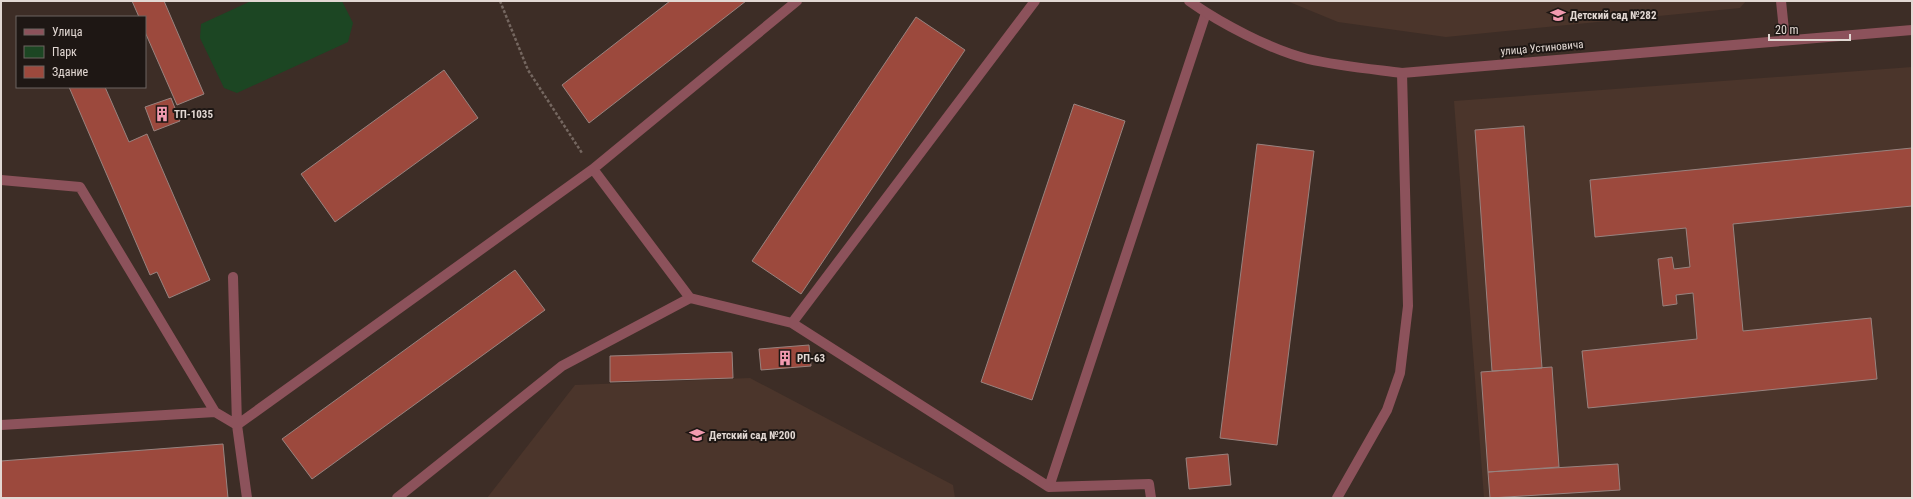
<svg xmlns="http://www.w3.org/2000/svg" width="1913" height="499" viewBox="0 0 1913 499" font-family="'Roboto Condensed',sans-serif">
  <rect width="100%" height="100%" fill="#3d2d26"/>
  <!-- built -->
  <path fill="#4b352b" d="M1287,1H1746L1740,8L1446,37L1338,22Z
    M1912,67V498H1484L1454,101Z
    M750,378L953,485L955,498H487L575,385Z"/>
  <!-- green -->
  <path fill="#1c4623" d="M251,1H342L353,23L348,42L237,93L224,88L200,38L201,24Z"/>
  <!-- building -->
  <path fill="#9c493d" stroke="#98837f" d="M132,1H164L204,94L177,105L145,32V17H139Z
    M670,1H746L589,123L562,85Z
    M916,17L965,50L801,294L752,261Z
    M444,70L478,118L335,222L301,174Z
    M69,87H105L129,142L147,134L210,280L169,298L157,272L150,275Z
    M171,98L180,121L154,131L145,107Z
    M1074,104L1125,121L1032,400L981,382Z
    M1524,126L1542,368L1492,371L1475,130Z
    M1257,144L1314,151L1277,445L1220,438Z
    M1912,148V206L1733,224L1743,331L1871,318L1877,379L1588,408L1582,351L1697,339L1693,293L1676,295L1677,304L1663,306L1658,259L1672,257L1674,269L1690,267L1686,228L1595,237L1590,180Z
    M515,270L545,310L312,479L282,439Z
    M809,345L811,366L761,370L759,349Z
    M732,352L733,378L610,382V356Z
    M1552,367L1559,467L1488,472L1481,372Z
    M223,444L228,498H1V461Z
    M1228,454L1231,485L1189,489L1186,458Z
    M1618,464L1620,490L1490,498L1488,472Z"/>
  <g fill="none" stroke-linecap="round" stroke-linejoin="round">
    <!-- path -->
    <path stroke="#756760" stroke-width="2.5" stroke-dasharray="3 2" stroke-linecap="butt" d="M500,1L528,70L582,153"/>
    <!-- service -->
    <path stroke="#8c525b" stroke-width="10" d="M1781,1L1785,40
      M593,169L690,298L792,323L1049,487L1149,484L1151,498
      M1,180L80,187L215,412
      M233,277L237,425L247,498
      M792,323L1035,1
      M1,425L215,412L237,425L593,169L797,1
      M1049,487L1206,13
      M397,498L562,366L690,298
      M1337,498L1387,410L1400,373L1408,306L1402,73"/>
    <!-- minor -->
    <path stroke="#8c525b" stroke-width="10" d="M1189,1C1220,23 1271,50 1308,59C1339,66 1371,69 1402,73L1912,30"/>
  </g>
  <!-- icons -->
  <defs>
    <g id="school-bare" transform="scale(1.2)"><path d="M0-5L7-2L0 1L-7-2ZM-4 1L0 2.5L4 1V4Q0 6-4 4Z" fill="#f29ab0" stroke="#1e1714" stroke-width="2.5" paint-order="stroke"/></g>
    <g id="building-bare" transform="scale(1.2)"><path d="M-4-6H4V6H1V3H-1V6H-4ZM-2.5-4.3h1.7v1.8h-1.7ZM.8-4.3h1.7v1.8H.8ZM-2.5-1h1.7V.8h-1.7ZM.8-1h1.7V.8H.8Z" fill="#f29ab0" stroke="#1e1714" stroke-width="2.5" paint-order="stroke"/></g>
  </defs>
  <g fill-rule="evenodd">
    <use href="#school-bare" x="1558" y="15"/>
    <use href="#building-bare" x="162" y="114"/>
    <use href="#building-bare" x="785" y="358"/>
    <use href="#school-bare" x="697" y="435"/>
  </g>
  <g text-anchor="middle" dominant-baseline="central" stroke-width="4" stroke-linejoin="round" paint-order="stroke">
    <!-- poi labels -->
    <g font-size="11" font-weight="bold" fill="#e2d8d3" stroke="#1e1714" text-anchor="start">
      <text x="1570" y="15">Детский сад №282</text>
      <text x="174" y="114">ТП-1035</text>
      <text x="797" y="358">РП-63</text>
      <text x="709" y="435">Детский сад №200</text>
    </g>
    <!-- street labels -->
    <g font-size="11" fill="#e2d8d3" stroke="#1e1714">
      <text transform="translate(1542 48) rotate(-5)">улица Устиновича</text>
    </g>
  </g>
  <!-- border -->
  <rect width="1913" height="499" fill="none" stroke="#e2d8d3" stroke-width="4"/>
  <!-- legend -->
  <rect x="16" y="16" width="130" height="72" fill="#1e1714" stroke="#6c6460"/>
  <rect x="24" y="29" width="20" height="6" fill="#8c525b" stroke="#6c6460"/>
  <text x="52" y="36" font-size="12" fill="#e2d8d3">Улица</text>
  <rect x="24" y="46" width="20" height="12" fill="#1c4623" stroke="#6c6460"/>
  <text x="52" y="56" font-size="12" fill="#e2d8d3">Парк</text>
  <rect x="24" y="66" width="20" height="12" fill="#9c493d" stroke="#6c6460"/>
  <text x="52" y="76" font-size="12" fill="#e2d8d3">Здание</text>
  <!-- scale -->
  <path d="M1769 34v6h81v-6" fill="none" stroke="#e2d8d3" stroke-width="2"/>
  <text x="1775" y="34" font-size="12" fill="#e2d8d3" stroke="#1e1714" stroke-width="3" paint-order="stroke">20 m</text>
</svg>
